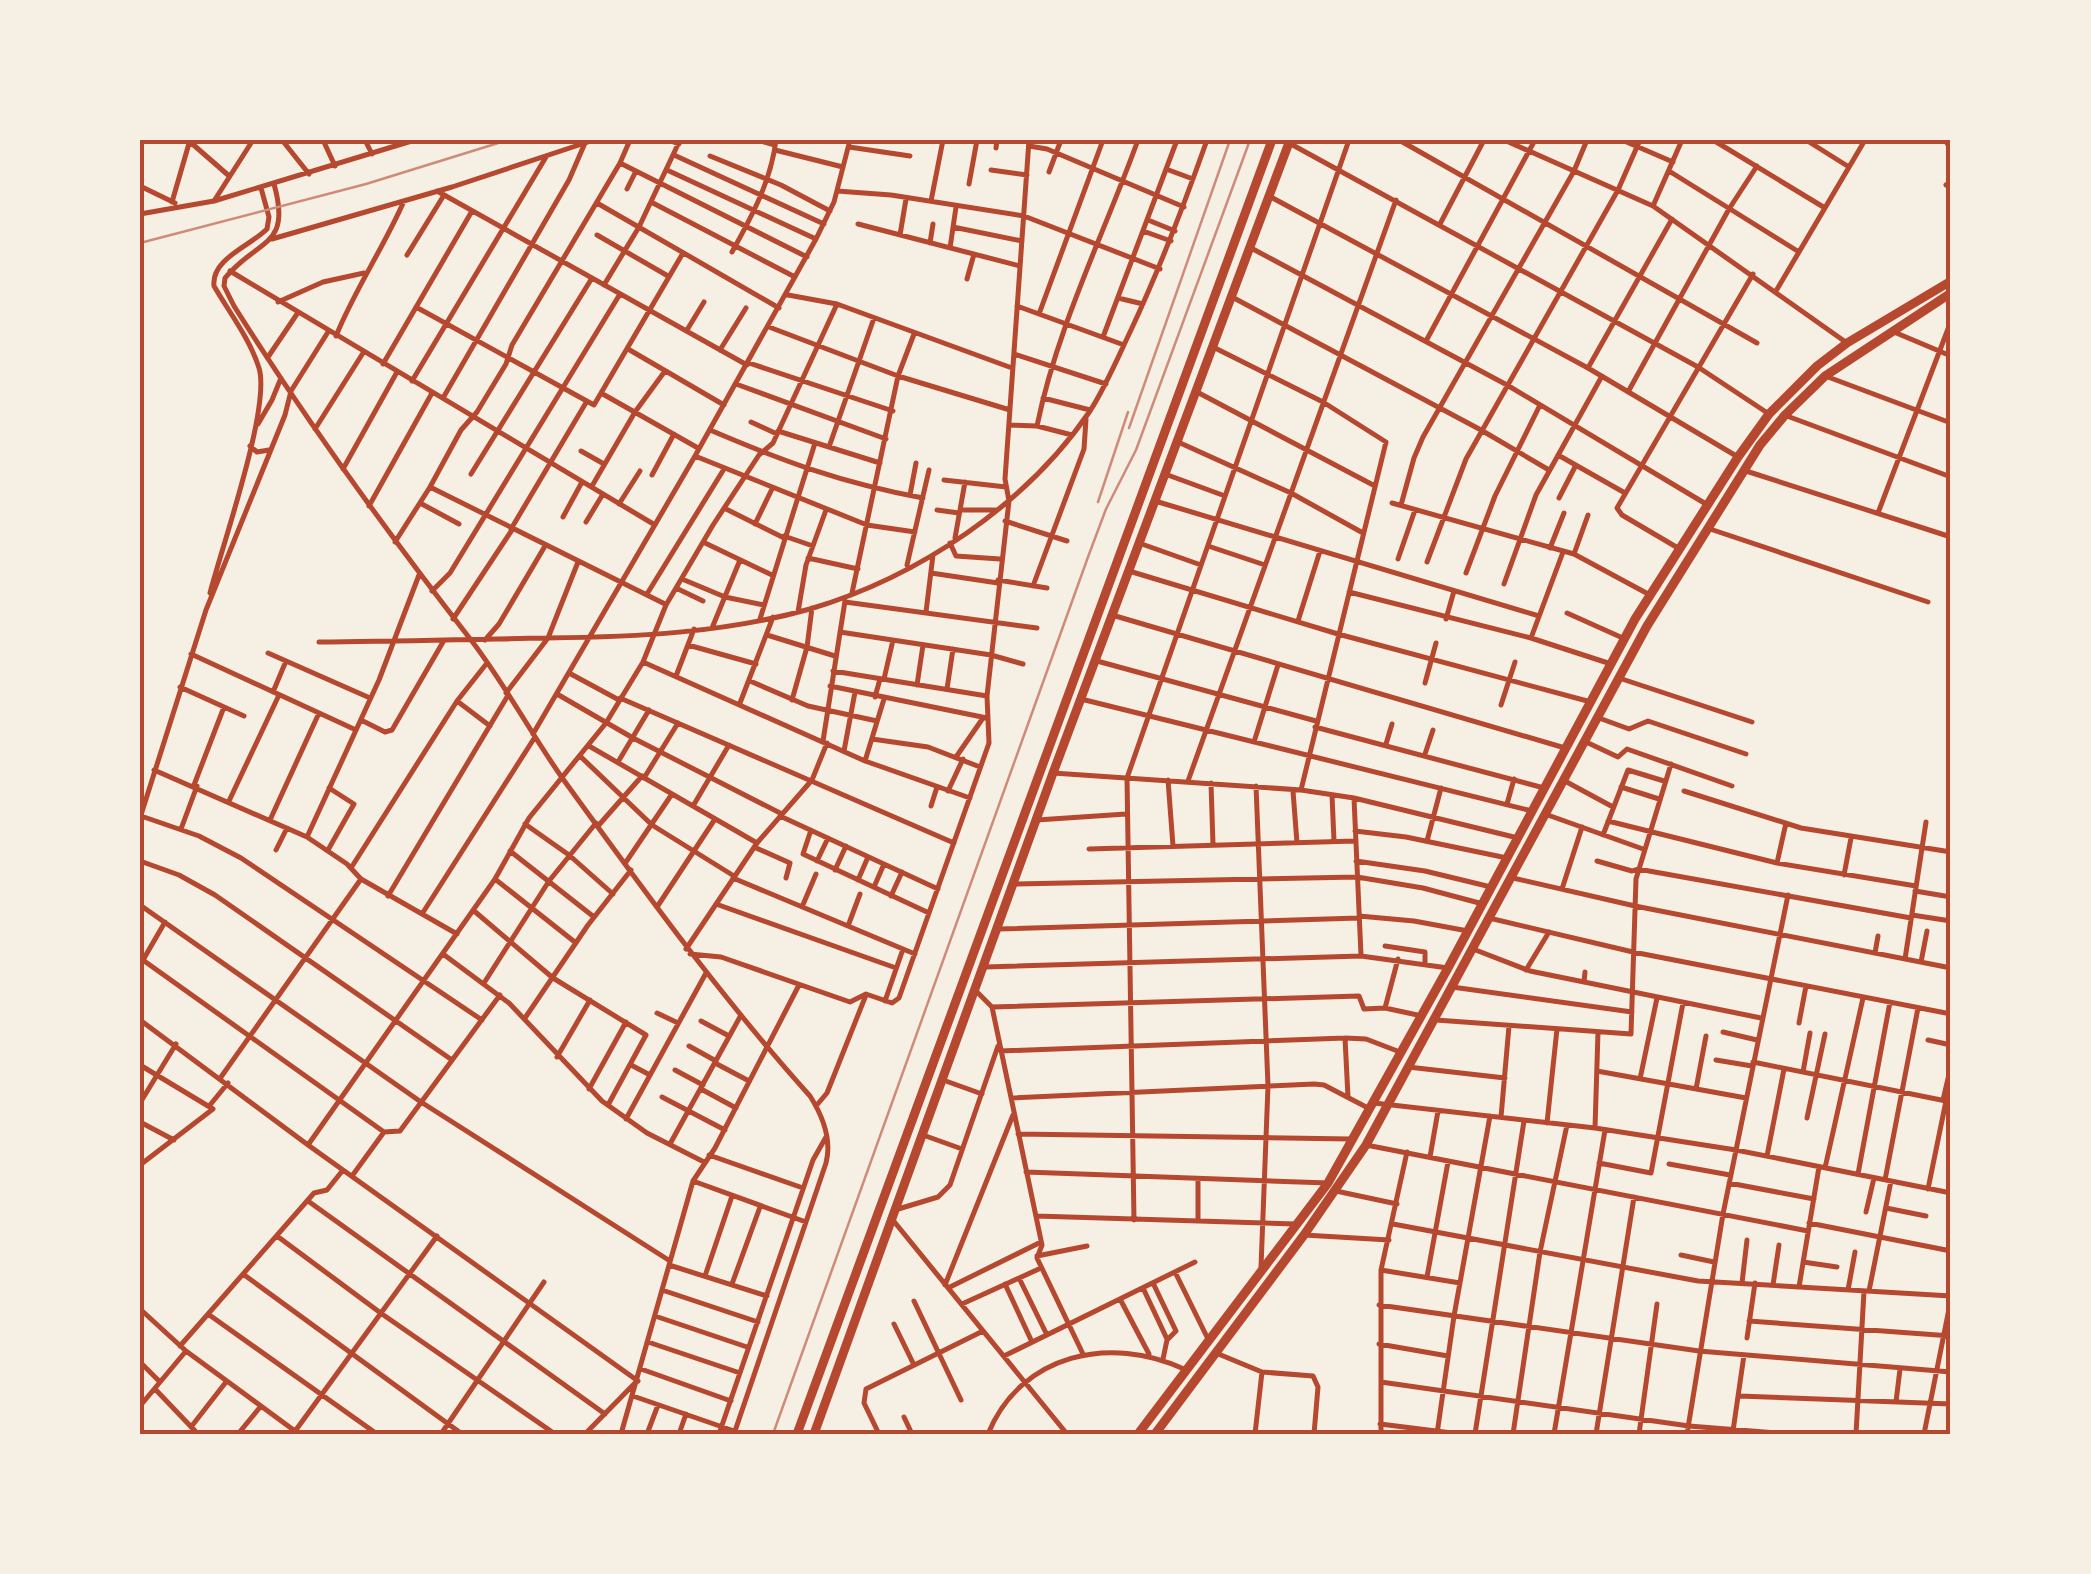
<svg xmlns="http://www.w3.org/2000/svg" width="2091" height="1574" viewBox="0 0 2091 1574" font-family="'Asap Condensed',sans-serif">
  <rect width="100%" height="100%" fill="#f6efe4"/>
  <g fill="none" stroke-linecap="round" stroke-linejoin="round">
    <!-- minor -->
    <path stroke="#b5482f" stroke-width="5" d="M282,140L309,174
      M323,140L335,166
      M365,140L372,154
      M668,140L679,144
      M757,140L775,145
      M1399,140L1757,343
      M1504,140L1653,206L1847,343
      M1622,140L1673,162
      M1713,140L1825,208
      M1806,140L1849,167
      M1945,140L1951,149
      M189,141L228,175
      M1289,143L1698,367L1769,414
      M1029,146L1047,149L1184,207
      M849,147L910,156
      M996,148L997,140
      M775,150L843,167
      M674,155L824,224
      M710,156L781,185L830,211
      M620,163L807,257
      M1166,169L1193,179
      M667,170L816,239
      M991,170L1027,175
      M1669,171L1799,252
      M1049,172L1061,140
      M274,184C292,248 258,238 225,278L224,286L234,306C307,422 387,532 471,640C505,684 531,734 563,779C642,888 720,996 810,1096C822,1115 832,1140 826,1163L734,1434
      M969,184L977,140
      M1946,185L1951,182
      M140,186L175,203
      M627,189L636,171
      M437,191L747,365
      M837,191L891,195L1024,216L1160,269
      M1269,196L1588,368L1738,457
      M214,201L253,140
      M931,201L943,140
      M172,202L190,140
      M651,202L795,277
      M597,203L779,308
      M1653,206L1682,140
      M140,214L214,201L415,140
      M1148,220L1175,231
      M858,224L1020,266
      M1440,224L1484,140
      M953,227L1022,241
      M140,229H141
      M1143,231L1171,241
      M597,235L668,276
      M900,235L906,199
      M272,239L452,187L594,140
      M930,243L933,224
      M950,248L956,207
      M1251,248L1507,385L1706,504
      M732,252C752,216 771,181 776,140
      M407,255L444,195
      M230,271L655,525
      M967,279L974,254
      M604,285L639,227L680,140
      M1776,291L1865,140
      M788,295L837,304L1012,368
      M1232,297L1481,430L1549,470
      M1118,298L1143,304
      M278,302L323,282L364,273
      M1017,306L1124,345
      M416,307L594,405L683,253
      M1039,314L1103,140
      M769,327L898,376L1010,410
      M687,330L704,302
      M1894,332L1951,356
      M336,336C355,289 384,247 404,201
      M1103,337L1177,140
      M1426,341L1535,140
      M1213,347L1323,402L1386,442L1301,790
      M628,349L724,405
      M720,350L746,308
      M1014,354L1106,384
      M268,357L297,314
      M749,363L893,411
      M383,364L472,211
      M1588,368L1672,219
      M1828,377L1951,423
      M412,381L546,157
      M736,384L886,439
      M1197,392L1375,486
      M1628,392L1729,209L1757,166
      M601,393L698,448
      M443,398L569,180L585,143
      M1043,398L1090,410
      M1787,416L1951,477
      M751,422L777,434
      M258,424L272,400L281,378
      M1011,425L1037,426L1072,435
      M1037,426C1057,327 1104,234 1138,140
      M315,429L363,353
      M710,430C785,462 842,483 923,498
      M778,431L880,463
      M1178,442L1291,493L1363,533
      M250,446L257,452L269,450
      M829,447L874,318
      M581,451L604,464
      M1558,455L1625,493
      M695,456L867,525L915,532
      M343,469L397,372
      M1746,471L1951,537
      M471,474L592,278
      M1165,474L1225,496
      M652,475L674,434
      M944,480L1006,487
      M592,486L635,412L665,371
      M430,487L665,604
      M910,495L916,463
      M1559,498L1576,465
      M1155,501L1539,616
      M420,503L459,524
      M1392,503L1574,554L1650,595
      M619,504L640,471
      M1401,505L1414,458L1423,437L1574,171L1587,140
      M369,506L432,393
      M724,508L784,538
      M937,510L959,513
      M960,510H997
      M1878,513L1951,321
      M563,517L582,482
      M1005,521L1067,541
      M586,522L603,494
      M755,524L772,489
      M511,529L587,401
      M1710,529L1928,602
      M784,536L813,546
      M955,538L965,482
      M395,542L430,487L461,430L477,412L506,364L512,345L620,163L630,140
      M703,542L772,575
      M950,543L956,556L1000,559
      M1139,543L1201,565
      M1208,546L1265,565
      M1550,548L1564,513
      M1678,548L1622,515L1617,508L1753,274
      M1574,554L1588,515
      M808,558L858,569
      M1398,559L1415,510
      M1427,562L1466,459L1618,190L1640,140
      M907,565L929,470
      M1129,571L1338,634L1591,702
      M931,573L998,583
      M1466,573L1495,496L1540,405
      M682,579L725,597L764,605
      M998,580L1047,588
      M1504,584L1536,495L1602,376
      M1033,586L1084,449L1086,419
      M676,588L703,601
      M432,591L450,573L620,294
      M1349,592L1531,638L1611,664
      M210,593C222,546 271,407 259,368C250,339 229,312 214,286C211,259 250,246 267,229L269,217L261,188
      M852,593L898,376L914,334
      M647,594L724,469
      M845,602L1037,628
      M798,612L806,565L826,510
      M926,612L933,555
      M1567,613L1625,639
      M1112,615L1565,748
      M453,619L512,530
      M760,619L815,443
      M1446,619L1454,591
      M1298,621L1320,551
      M712,628L740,560
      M840,632L991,655L1023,664
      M767,635L835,656
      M1531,638L1563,552
      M485,640L499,624L545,546
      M319,642C395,642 471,639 547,638C634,637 725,633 810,609C918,577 1026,505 1090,411C1106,386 1118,357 1131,330C1160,268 1184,205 1207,140
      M688,645L756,664
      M268,653L370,698
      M191,654L356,730
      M1097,661L1316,721
      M643,662L865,761L970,798
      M833,671L987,696
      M569,673L619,700
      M676,676L694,629
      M1619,678L1752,722
      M884,679L893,640
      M750,681L808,706L877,721
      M1425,683L1436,643
      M917,685L923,645
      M830,686L987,718
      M180,687L244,716
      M947,689L953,649
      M273,692L286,661
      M506,693L548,638L578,562
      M557,694L633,738L782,814
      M875,697L880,679
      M620,698L954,843
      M1081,699L1532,811
      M792,700L807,647L812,608
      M457,701L490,726
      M740,703L773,617
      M1501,705L1515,662
      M1599,718L1629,729L1648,721L1746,754
      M361,720L385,732L392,730L443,642
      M1315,727L1544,788
      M533,734L695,456L816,239L834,202L850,140
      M872,739L928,747L980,767
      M823,741L845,601
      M1584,741L1618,757L1627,749L1732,786
      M1254,742L1278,665
      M1386,744L1392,724
      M589,746L757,843
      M844,751L855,692
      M1425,754L1433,730
      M580,756L652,825L734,876
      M956,757L983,718
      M865,761L884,699
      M618,762L649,710
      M154,770L307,837L347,864L361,879L457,934
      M1053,773L1301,790L1354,798L1518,838
      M644,778L678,723
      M1168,780L1173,846
      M1563,780L1613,807
      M1188,781L1396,200
      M1211,783L1213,845
      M194,785L224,707
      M1256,786L1268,1086L1261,1267
      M1621,787L1659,799
      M948,791L963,759
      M1293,791L1297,843
      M1684,791L1801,828L1951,852
      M1332,795L1334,841
      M1354,798L1361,955
      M229,801L279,695
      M1507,804L1514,779
      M693,806L729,745
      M931,806L937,787
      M1545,814L1643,849
      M141,816L199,836L241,858L482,1020
      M780,816L938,889
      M140,818L206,610L285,415L291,391L328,332
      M270,820L319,713
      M1037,820L1126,814
      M1608,821L1777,863L1916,886
      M525,824L569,855L613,894
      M598,826L642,776
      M181,829L197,786
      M811,830L803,854L929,913
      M1355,831L1406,837L1507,858
      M1603,835L1628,770L1664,781
      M307,837L379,680L419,575
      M1427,841L1441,788
      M754,847L790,863L786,878
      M1089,849L1355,841
      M276,850L287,828
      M328,850L354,804L329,788
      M510,851L594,917
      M140,861L179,875L215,895L452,1060
      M817,861L828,838
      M1356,861L1425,871L1491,887
      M1597,861L1632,871L1638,869L1911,918
      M626,862L672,794
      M1777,863L1786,823
      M351,868L457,701L487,663
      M835,870L846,846
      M1844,875L1851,838
      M733,878L915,954
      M1513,878L1635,906L1951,968
      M495,879L576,943
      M858,880L868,857
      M1014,884L1357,877L1423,888L1483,904
      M874,887L884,864
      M1562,889L1582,827
      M1915,891L1951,897
      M388,896L507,697
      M891,896L902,872
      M716,904L896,968
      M140,905L421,1102L670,1261
      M657,907L715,819
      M802,907L816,874
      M473,910L553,978L646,1035L608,1105
      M422,914L535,737
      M1912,915L1951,921
      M1359,916L1414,921L1468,931
      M1489,918L1633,952L1951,1014
      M848,926L860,894
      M998,929L1359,918
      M1385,946L1425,952V963
      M686,949L757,843L812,780L827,743
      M1473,949L1530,971L1761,1018
      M1875,953L1878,936
      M443,954L509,1003L602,1101L647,1133L704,1162
      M690,954L721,957L850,1002L866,994L892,1003L899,998L989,743L987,696L1009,501L1005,479L1029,140
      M140,958L384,1132
      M1905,959L1926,822
      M143,960L165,922
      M1921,962L1927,931
      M985,967L1361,956L1448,968
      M1526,970L1549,932
      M1584,982L1585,972
      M484,983L549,881L596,823
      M1452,987L1632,1012
      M976,991L992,1007L1042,1245L1037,1258L1083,1354
      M885,1001L903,949
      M992,1007L1359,996L1364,1009L1385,1008L1422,1016
      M1385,1008L1398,959
      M657,1013L678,1023
      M525,1018L588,925L631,870
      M140,1020L308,1145L638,1381
      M1436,1020L1631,1034L1636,879L1671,764
      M701,1021L729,1036
      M1799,1023L1806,986
      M1723,1032L1757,1040
      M1345,1038L1348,1097
      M1928,1040L1951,1045
      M1949,1044L1951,1034
      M689,1046L716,1061
      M1001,1051L1345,1038L1366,1039L1400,1052
      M557,1057L590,1000
      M1716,1060L1752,1066
      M1753,1062L1951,1102
      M715,1063L749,1081
      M140,1065L213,1109L140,1165
      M631,1065L650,1075
      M1408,1067L1505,1078
      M675,1070L703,1085
      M1597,1071L1746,1098
      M1803,1072L1810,1033
      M221,1077L361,879
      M1640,1079L1657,998
      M943,1080L982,1094
      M589,1089L626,1022
      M701,1089L736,1108
      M1696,1089L1706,1036
      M662,1097L725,1130
      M1011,1098L1314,1084L1324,1085L1370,1109
      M1943,1100L1950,1070
      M140,1103L176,1044
      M1374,1103L1595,1128L1736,1150L1951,1193
      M210,1105L228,1083
      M816,1106L827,1093L866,995
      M1501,1117L1509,1026
      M1807,1118L1825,1034
      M626,1119L706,973
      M140,1122L174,1140
      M1547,1123L1557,1029
      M1595,1128L1598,1032
      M384,1132L400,1131L500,995
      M1018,1134L1350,1139
      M923,1135L962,1149
      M670,1144L741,1015
      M308,1145L495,879L529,818L606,723L643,662L666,605L713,525L759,455L773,443L837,304
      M1366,1145L1808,1231
      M709,1155L803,1188
      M1767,1156L1784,1069
      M1430,1157L1438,1111
      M1599,1163L1651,1173L1683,1003
      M1669,1164L1730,1175
      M1825,1168L1863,998
      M1026,1172L1328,1183
      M1858,1174L1890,1002
      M352,1176L384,1132
      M1885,1180L1918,1008
      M693,1181L806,1222
      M1729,1183L1814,1199
      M1928,1189L1946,1101
      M1336,1191L1397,1204
      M308,1201L605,1414
      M1886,1208L1926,1216
      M895,1210L938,1197L950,1185L998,1046
      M1866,1212L1874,1178
      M1036,1216L1296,1224
      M892,1219L1067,1434
      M1134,1220L1127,778L1349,140
      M1198,1221V1179
      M1809,1223L1951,1251
      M1393,1224L1698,1281L1951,1296
      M1304,1235L1389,1240
      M277,1236L382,1314L555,1434
      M1681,1255L1714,1262
      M1037,1256L1087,1246
      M1803,1262L1837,1267
      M669,1265L767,1296
      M1381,1270L1460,1283
      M1175,1272L1208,1339
      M243,1274L462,1434
      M705,1276L732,1196
      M1427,1277L1448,1162
      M1019,1278L1047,1335
      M1153,1283L1176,1331L1167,1340L1163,1359
      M1742,1283L1747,1240
      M732,1284L760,1207
      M1005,1284L1032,1342
      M945,1285L1013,1115
      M1773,1285L1779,1245
      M1799,1287L1819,1167
      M948,1288L1041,1242
      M1143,1288L1167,1339
      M662,1290L758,1322
      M1848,1290L1855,1252
      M1869,1291L1891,1181
      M1120,1299L1149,1354
      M914,1301L961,1400
      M962,1304L1041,1268
      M1379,1305L1699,1351L1951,1372
      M140,1309L186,1351L299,1434
      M208,1314L377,1434
      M655,1316L747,1347
      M1749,1321L1951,1336
      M894,1324L914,1365
      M1747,1338L1755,1283
      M648,1342L740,1373
      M1379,1344L1448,1356
      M180,1346L314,1193L327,1190L343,1170
      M1216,1353L1262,1372L1313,1376L1318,1387L1314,1434
      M1004,1356L1195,1262
      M140,1362L160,1382
      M641,1369L731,1401
      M1381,1382L1689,1426L1788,1434
      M155,1389L198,1434
      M633,1396L734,1431
      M1739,1396L1951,1404
      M1896,1402L1900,1369
      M140,1406L186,1351
      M904,1417L912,1434
      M1380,1424L1460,1434
      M191,1427L226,1382
      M1733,1431L1744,1355
      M238,1434L261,1406
      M293,1434L437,1236
      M441,1434L544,1282
      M585,1434L635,1383
      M621,1434L693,1181L715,1148L799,985
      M647,1434L658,1405
      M679,1434L686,1414
      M719,1434L813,1160L826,1137
      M879,1434L864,1403L866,1389L983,1331
      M988,1434C1021,1353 1111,1335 1184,1369
      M1255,1434L1262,1372
      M1381,1434V1270L1407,1152
      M1437,1434L1454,1316L1490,1116
      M1475,1434L1524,1121
      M1513,1434L1540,1252L1567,1125
      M1554,1434L1605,1130
      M1596,1434L1634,1197
      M1639,1434L1657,1304
      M1687,1434L1723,1214L1788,895
      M1856,1434L1864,1291
      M1924,1434L1951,1299"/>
    <!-- primary -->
    <path stroke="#b5482f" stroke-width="9" d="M797,1434L1272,140
      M814,1434L1053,773L1290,140
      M1138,1434L1328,1183L1448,968L1635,619L1738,457L1769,414L1817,366L1847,343L1951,281
      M1155,1434L1304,1235L1366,1145L1647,626L1760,445L1785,415L1825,376L1951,293"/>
    <!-- rail -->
    <path stroke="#cf8b77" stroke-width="2.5" d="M140,243L366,184L508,140
      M1129,428L1230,140
      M1098,502L1128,412
      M773,1434L1088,557L1106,509L1136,450L1250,140"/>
  </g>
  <!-- border -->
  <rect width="2091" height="1574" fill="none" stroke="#f6efe4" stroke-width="285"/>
  <rect x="142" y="142" width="1806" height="1290" fill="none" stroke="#b5482f" stroke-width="4"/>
</svg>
